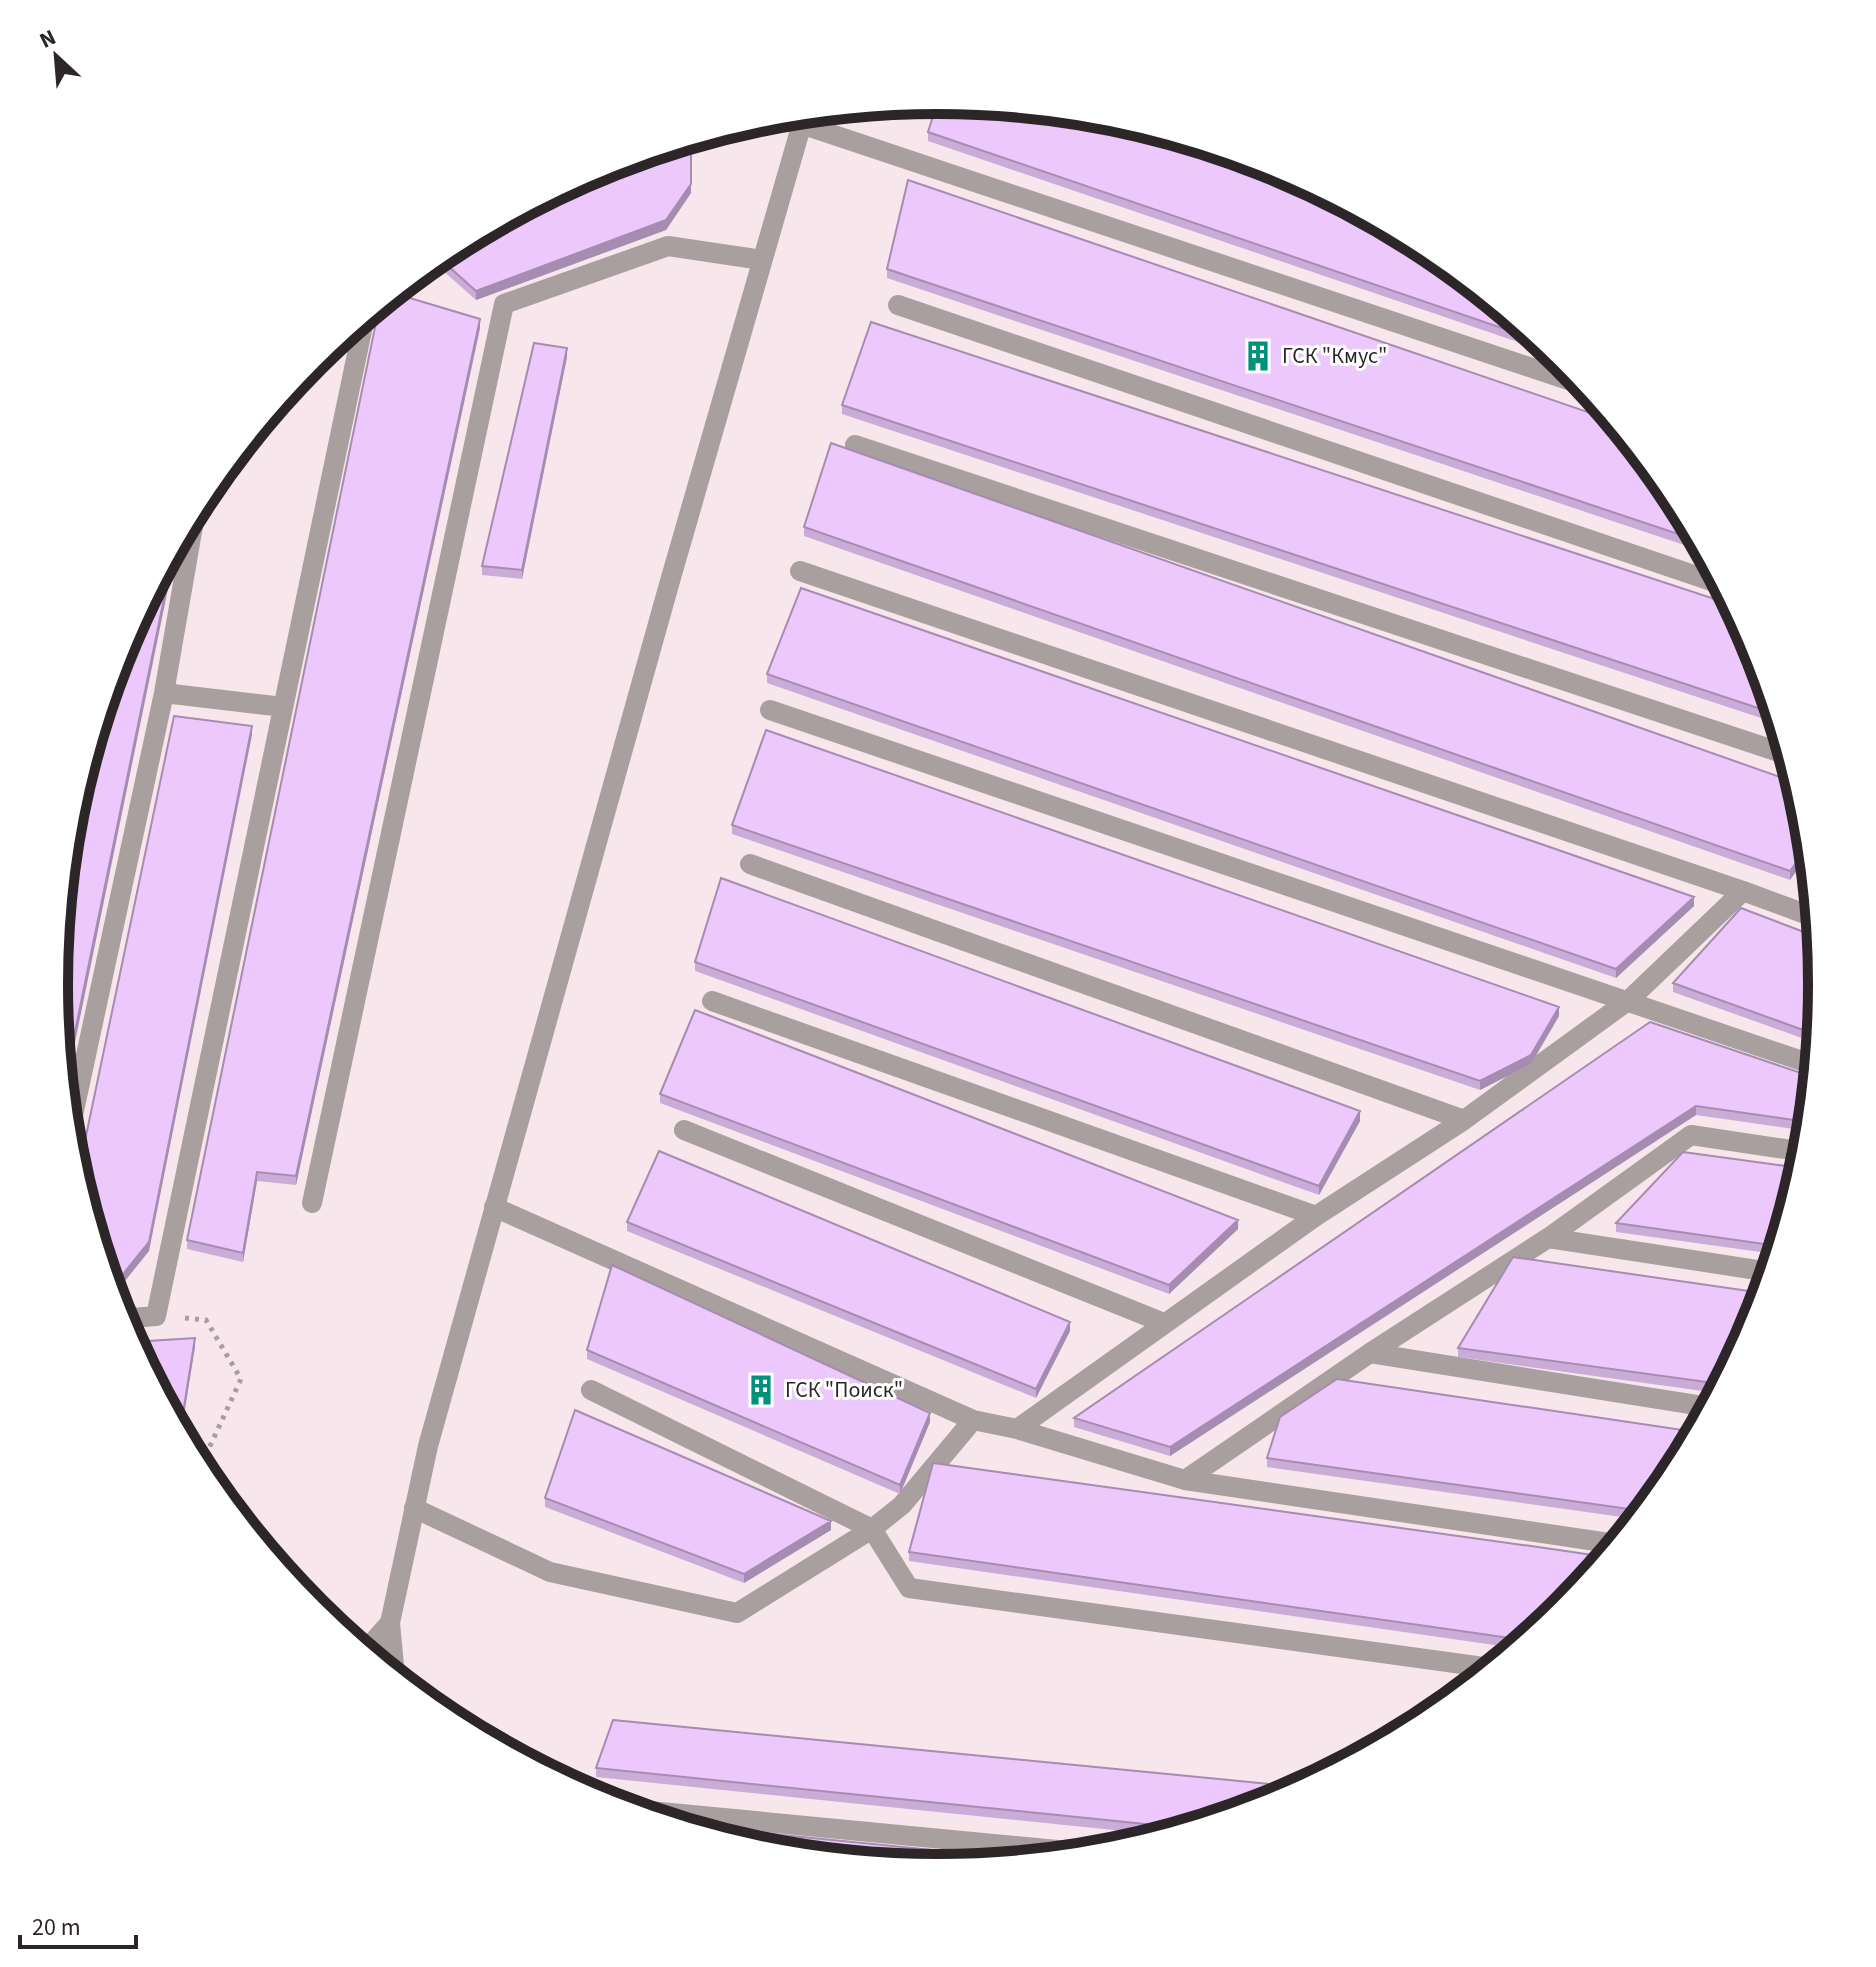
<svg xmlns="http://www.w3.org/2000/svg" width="1876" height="1967" viewBox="0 0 1876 1967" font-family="'Source Sans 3',sans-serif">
  <rect width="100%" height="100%" fill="#f8e6ed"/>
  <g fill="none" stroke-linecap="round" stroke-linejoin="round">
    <!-- path -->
    <path stroke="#aa9ca1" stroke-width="5" stroke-dasharray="4 6" stroke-linecap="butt" d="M185,1318L206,1320L241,1379L204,1459L196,1461"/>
    <!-- service -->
    <path stroke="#a89f9e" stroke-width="20" d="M801,124L1586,386
      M898,305L1723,585
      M855,445L1788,755
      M800,571L1743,891L1629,1000L1464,1120L1316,1216L1017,1429
      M164,693L283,707
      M770,710L1814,1065
      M750,864L1464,1120
      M1743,891L1816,918
      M712,1001L1316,1216
      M684,1130L1164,1323
      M69,1134L164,693L197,503
      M312,1203L504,304L668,246L762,260
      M494,1207L973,1420
      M1548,1238L1770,1272
      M120,1319L156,1316L365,316
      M1370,1353L1709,1407
      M591,1390L872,1529L909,1588L1491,1668
      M1185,1480L1370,1353L1548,1238L1691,1135L1805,1152
      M414,1508L550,1572L737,1613L872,1529L902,1505L973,1420L1017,1429L1185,1480L1616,1544
      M390,1623L395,1676
      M365,1651L390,1623
      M629,1809L1089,1853"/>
    <!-- minor -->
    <path stroke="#a89f9e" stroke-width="20" d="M390,1623L428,1446L670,581L805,113"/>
  </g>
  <!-- wall -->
  <path fill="#cbacd9" d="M928,132L1430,249L1562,357L928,141Z
    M691,193L666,230L476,300L432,261L447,248Z
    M887,269L1673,493L1705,552L887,278Z
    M480,328L296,1185L257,1181L243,1262L187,1249V1240Z
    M567,357L522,579L482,575V566Z
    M842,405L1755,646L1779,724L842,414Z
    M257,426L253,452L234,455Z
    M804,527L1797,783L1790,880L804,536Z
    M767,674L1694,906L1616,978L767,683Z
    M732,825L1559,1016L1531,1064L1480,1090L732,834Z
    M695,962L1360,1121L1319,1195L695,971Z
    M1673,983L1822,984L1816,1043L1673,992Z
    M1650,1022L1813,1077L1807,1131L1696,1115L1170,1456L1074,1427V1418Z
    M660,1094L1238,1229L1169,1294L660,1103Z
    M1801,1168L1775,1254L1616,1232V1223Z
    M627,1222L1070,1331L1036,1398L627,1231Z
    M1755,1322L1717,1393L1458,1357V1348Z
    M587,1350L930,1422L900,1494L587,1359Z
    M1267,1458L1673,1475L1636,1519L1267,1467Z
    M545,1498L831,1530L744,1583L545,1507Z
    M909,1552L1563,1609L1515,1648L909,1561Z
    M596,1768L1276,1800L1162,1835L596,1777Z"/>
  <!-- shaded-wall -->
  <path fill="#a58cb0" d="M691,184V193L666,230L476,300V291Z
    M480,319V328L296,1185V1176Z
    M567,348V357L522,579V570Z
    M178,540L65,1091L64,1085L175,545Z
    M252,726V735L149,1251L113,1296L111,1289Z
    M1808,846L1809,854L1790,880V871Z
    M1694,897V906L1616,978V969Z
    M1559,1007V1016L1531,1064L1480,1090V1081Z
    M1696,1106V1115L1170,1456V1447Z
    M1360,1111V1121L1319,1195V1186Z
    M257,1172V1181L243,1262V1253Z
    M1238,1220V1229L1169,1294V1285Z
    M1070,1322V1331L1036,1398V1389Z
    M195,1338V1347L181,1434L180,1432Z
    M930,1413V1422L900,1494V1485Z
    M831,1521V1530L744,1583V1574Z"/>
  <!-- building -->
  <path fill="#ecc8fc" stroke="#a58cb0" stroke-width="2" d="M938,100L1111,117L1277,167L1430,249L1543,342L928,132Z
    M691,139V184L666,220L476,291L437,256L447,248L600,167Z
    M908,180L1614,421L1673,493L1699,541L887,269Z
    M393,293L480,319L296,1176L257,1172L243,1253L187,1240L380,303Z
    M871,322L1733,605L1755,646L1776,714L842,405Z
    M534,343L567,348L522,570L482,566Z
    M256,428L253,443L242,445Z
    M831,443L1797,783L1805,812L1808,846L1790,871L804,527Z
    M175,545L64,1085L54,983L71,811L121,645Z
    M801,588L1694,897L1616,969L767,674Z
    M174,716L252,726L149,1242L111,1289L71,1156L82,1155Z
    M766,730L1559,1007L1531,1055L1480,1081L732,825Z
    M721,878L1360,1111L1319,1186L695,962Z
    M1741,908L1817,937L1822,984L1817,1035L1673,983Z
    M695,1010L1238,1220L1169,1285L660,1094Z
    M1650,1022L1813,1077L1808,1122L1696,1106L1170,1447L1074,1418Z
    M659,1151L1070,1322L1036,1389L627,1222Z
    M1683,1152L1801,1168L1778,1246L1616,1223Z
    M1513,1257L1763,1293L1755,1322L1721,1384L1458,1348Z
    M612,1265L930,1413L900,1485L587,1350Z
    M195,1338L180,1432L132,1342Z
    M1337,1379L1696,1432L1673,1475L1643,1511L1267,1458L1280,1417Z
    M575,1410L831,1521L744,1574L545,1498Z
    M933,1463L1552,1549L1606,1557L1563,1609L1524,1640L909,1552Z
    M613,1720L1301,1787L1276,1800L1184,1828L596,1768Z
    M682,1825L1023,1859L938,1868L765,1850Z"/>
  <!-- icons -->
  <defs>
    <g id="building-bare" transform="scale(2.4)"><path d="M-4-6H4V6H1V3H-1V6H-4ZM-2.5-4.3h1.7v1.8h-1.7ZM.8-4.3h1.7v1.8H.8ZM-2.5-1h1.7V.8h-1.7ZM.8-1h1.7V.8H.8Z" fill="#00917d" stroke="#fff" stroke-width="2.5" paint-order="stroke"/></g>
  </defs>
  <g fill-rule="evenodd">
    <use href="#building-bare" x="1258" y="356"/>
    <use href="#building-bare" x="761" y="1390"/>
  </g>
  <g text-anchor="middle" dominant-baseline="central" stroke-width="6" stroke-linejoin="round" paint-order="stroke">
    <!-- poi labels -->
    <g font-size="22" fill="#2d2629" stroke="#fff" text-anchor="start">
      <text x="1282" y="356">ГСК "Кмус"</text>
      <text x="785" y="1390">ГСК "Поиск"</text>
    </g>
  </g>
  <!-- crop -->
  <path d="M0 0H1876V1967H0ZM68 984a870 870 0 1 1 1740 0a870 870 0 1 1-1740 0Z" fill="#fff" fill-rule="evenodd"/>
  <path fill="none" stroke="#2d2629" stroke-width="10" d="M68 984a870 870 0 1 1 1740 0a870 870 0 1 1-1740 0Z"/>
  <!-- north arrow -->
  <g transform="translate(56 56) rotate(334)" stroke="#ffffff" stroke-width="6" paint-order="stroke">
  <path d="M0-6L14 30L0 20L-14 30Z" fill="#2d2629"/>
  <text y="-12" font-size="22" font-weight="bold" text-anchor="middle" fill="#2d2629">N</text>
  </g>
  <!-- scale -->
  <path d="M20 1935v12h116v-12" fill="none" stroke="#2d2629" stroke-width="4"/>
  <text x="32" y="1935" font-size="24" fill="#2d2629" stroke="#ffffff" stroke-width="6" paint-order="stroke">20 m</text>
</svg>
